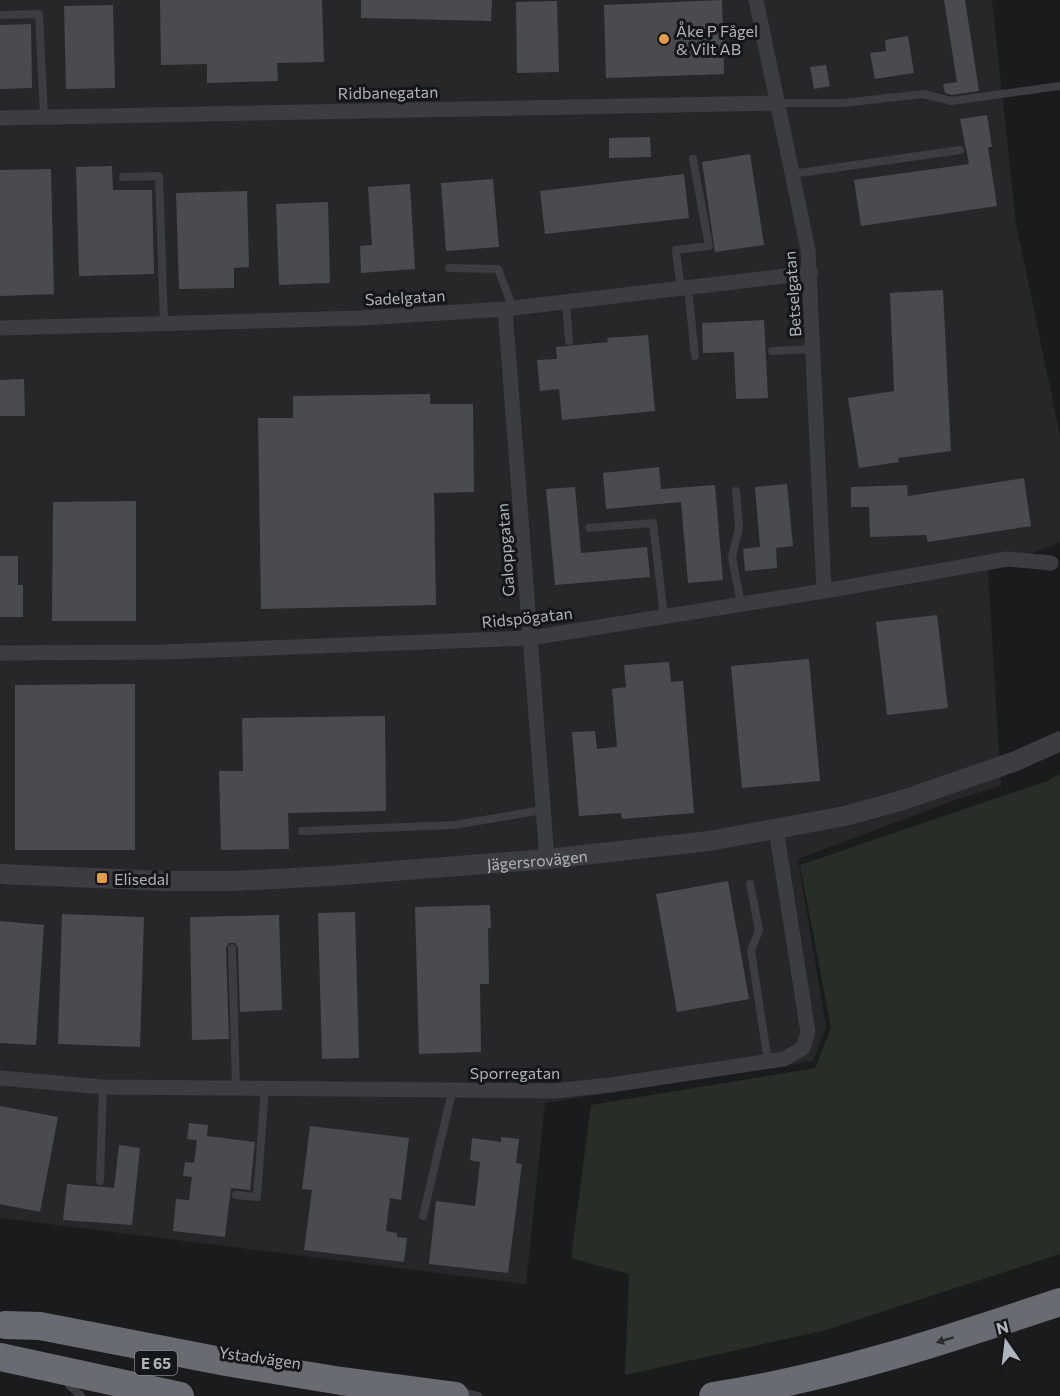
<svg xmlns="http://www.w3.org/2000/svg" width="1060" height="1396" viewBox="0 0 1060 1396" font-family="Commissioner,sans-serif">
  <rect width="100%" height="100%" fill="#1a1b1c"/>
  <!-- built -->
  <path fill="#272729" d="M0,0H992L1016,223L1060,436V542L988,571L1001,786L958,799L798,859L826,1027L813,1061L545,1103L526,1284L0,1218Z"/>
  <!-- green -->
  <path fill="#272e27" d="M1060,774V1254L826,1330L625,1375L629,1274L571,1258L591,1105L815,1068L831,1028L800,865L1047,781Z"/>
  <!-- building -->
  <path fill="#4a4b4f" d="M160,0H322L324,62L277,63L278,81L207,83V64L161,65Z
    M361,0H492L491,21L361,18Z
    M722,0L724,74L606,78L604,5Z
    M944,0H965L979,91L951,95L945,93L943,84L957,82Z
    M557,1L559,72L517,73L516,2Z
    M113,5L115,88L66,89L64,6Z
    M31,24L32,88L0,89V25Z
    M908,36L914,73L875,79L870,53L886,51L885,40Z
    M826,65L830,86L814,89L810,67Z
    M987,115L992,147H988L997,206L861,226L854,180L969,164L960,119Z
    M650,137L651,157L609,158V138Z
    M750,154L764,245L715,252L702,162Z
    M112,166L113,190H152L154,274L79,276L76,167Z
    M51,169L54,294L0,296V170Z
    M684,174L689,218L545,234L540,191Z
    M493,179L499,247L446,251L441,183Z
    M410,184L415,269L361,273L360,246L372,245L368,187Z
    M247,191L249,267L234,268V288L179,289L176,193Z
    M328,202L330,283L279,285L276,204Z
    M943,290L951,451L898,458L899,462L859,468L848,398L894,391L890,293Z
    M764,320L768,398L736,399L734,352L703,353L702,323Z
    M648,335L655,411L562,420L559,389L540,391L537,360L557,359L556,347L608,342L607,338Z
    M24,379L25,416H0V380Z
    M430,394V404H473L474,492L434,493L436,605L261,609L258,418H293V396Z
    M659,467L661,489L715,485L723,580L688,583L681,502L606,509L603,473Z
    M1024,478L1031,526L928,542L926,535L870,537L869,507H851V487L907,485L908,496Z
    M787,484L793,546L776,548L777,568L745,571L743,549L760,547L755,487Z
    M575,487L581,553L647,547L650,577L555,585L546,489Z
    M136,501V621H52L53,502Z
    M0,556H18V585H23V617H0Z
    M937,615L948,708L887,715L876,622Z
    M809,659L820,781L742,788L731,666Z
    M669,662L671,682L683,681L694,813L622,819L621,813L579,816L572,732L595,731L597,749L617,747L612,689L626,687L624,665Z
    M135,684V850H15V685Z
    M385,716L386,811L288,813L289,849L221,850L219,771H243L242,718Z
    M728,881L749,999L677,1012L656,894Z
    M490,905L491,928H488L489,984H480L481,1052L419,1054L415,907Z
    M355,912L359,1058L322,1059L318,913Z
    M62,914L144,917L140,1047L58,1044Z
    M279,915L282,1010L240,1012L238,948L235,943H229L226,948L229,1039L192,1040L190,917Z
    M0,921L44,925L36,1045L0,1043Z
    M0,1106L58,1117L40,1212L0,1204Z
    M189,1123L208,1125L207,1136L255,1142L250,1190L231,1188L225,1237L173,1231L176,1199L189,1200L192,1177L183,1176L185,1162L194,1163L197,1140L187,1139Z
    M310,1126L409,1138L401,1200L390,1198L386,1231L397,1233V1237L407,1238L404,1262L304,1250L312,1190L302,1189Z
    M501,1137L519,1139L516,1163L522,1164L508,1273L429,1264L436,1201L475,1206L480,1162L470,1160L472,1138L501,1142Z
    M119,1145L140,1148L132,1225L63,1220L67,1184L114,1188Z"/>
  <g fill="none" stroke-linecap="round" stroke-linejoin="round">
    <!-- service -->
    <path stroke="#3c3d41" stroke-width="8" d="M0,15L39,14L44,117
      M776,103H843L923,94L951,101L1060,86
      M792,174L960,150
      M123,177L159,176L164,324
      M449,268L498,269L513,308
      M688,288L695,356
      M681,289L676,250L709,246L693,159
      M566,303L569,341
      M772,351L814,349
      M736,491L739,528L732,557L741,605
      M589,528L653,523L664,617
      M302,831L455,825L542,810
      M750,884L759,930L751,951L768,1061
      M232,948L236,1088
      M100,1181L103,1087
      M236,1195L257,1197L265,1088
      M423,1216L451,1096L450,1090
      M69,1385L81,1396
      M459,1392L478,1396"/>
    <!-- minor -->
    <path stroke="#3c3d41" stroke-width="15" d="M756,0L808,250L824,591
      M0,118L776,103
      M505,309L547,859
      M0,328L362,318L505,309L811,273
      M0,653L161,652L530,638L824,591L1007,559L1051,563
      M0,1078L103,1087L554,1091L610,1085L784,1059L803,1048L808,1032L776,829"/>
    <!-- tertiary -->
    <path stroke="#3c3d41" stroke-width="20" id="s1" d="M0,874L165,881H233L330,876L547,859L709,841L845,816L903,800L1016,761L1060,741"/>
    <!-- motorway -->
    <path stroke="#686c72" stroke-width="28" d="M5,1325L40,1326L226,1362L341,1381L455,1396
      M0,1357L180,1396
      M713,1396C832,1378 946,1340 1060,1302"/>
  </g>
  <!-- one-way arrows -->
  <defs><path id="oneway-solid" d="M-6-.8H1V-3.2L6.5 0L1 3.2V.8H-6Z" transform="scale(1.5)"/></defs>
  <use fill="#2a2c2e" href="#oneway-solid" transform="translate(945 1340) rotate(163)"/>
  <!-- markers -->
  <g fill="#e49a4b" stroke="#151618" stroke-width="2">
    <circle cx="664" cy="39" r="6"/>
    <rect x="96" y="872" width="12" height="12" rx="3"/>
  </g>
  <g text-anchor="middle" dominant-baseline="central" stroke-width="6" stroke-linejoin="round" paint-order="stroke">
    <!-- shield labels -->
    <rect fill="#151618" stroke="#80858a" stroke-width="1.5" x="135" y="1351" width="42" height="24" rx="4.5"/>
    <g font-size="15" font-weight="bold" fill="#aeb4bb">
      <text x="156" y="1363">E 65</text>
    </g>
    <!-- poi labels -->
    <g font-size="16" fill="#aeb4bb" stroke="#151618" text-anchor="start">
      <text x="676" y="30">Åke P Fågel<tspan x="676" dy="18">&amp; Vilt AB</tspan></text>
      <text x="114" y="878">Elisedal</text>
    </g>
    <!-- street labels -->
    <g font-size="16" fill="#aeb4bb" stroke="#151618">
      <text transform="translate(388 92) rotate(-1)">Ridbanegatan</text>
      <text transform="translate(792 294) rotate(-94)">Betselgatan</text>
      <text transform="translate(405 297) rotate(-3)">Sadelgatan</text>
      <text transform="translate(505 550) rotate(-94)">Galoppgatan</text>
      <text transform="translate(527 617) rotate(-6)">Ridspögatan</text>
      <text stroke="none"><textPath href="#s1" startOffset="538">Jägersrovägen</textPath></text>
      <text x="515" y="1072">Sporregatan</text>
      <text transform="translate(260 1357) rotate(8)">Ystadvägen</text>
    </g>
  </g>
  <!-- north arrow -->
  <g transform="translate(1006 1342) rotate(346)" stroke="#151618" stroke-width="4.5" paint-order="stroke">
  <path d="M0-4.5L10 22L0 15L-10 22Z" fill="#aeb4bb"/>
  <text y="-9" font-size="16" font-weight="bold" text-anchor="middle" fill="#aeb4bb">N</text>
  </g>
</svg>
